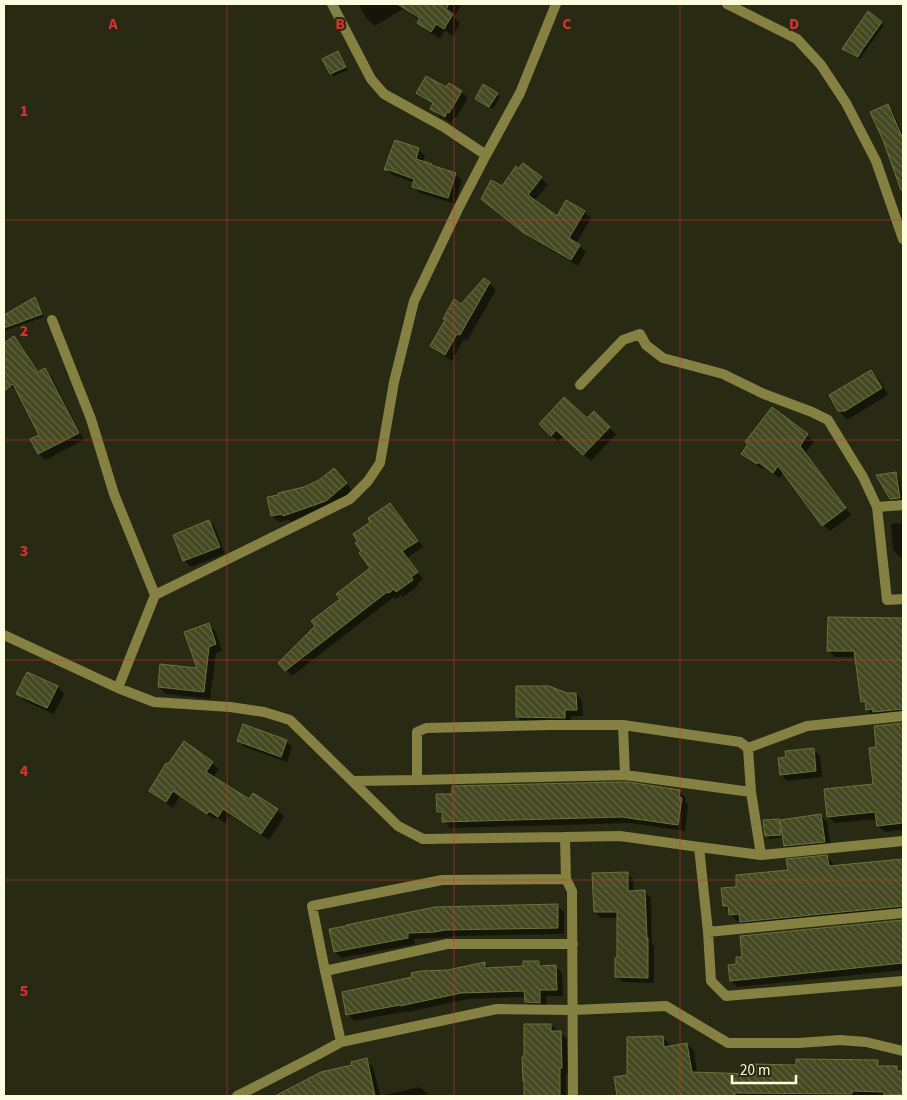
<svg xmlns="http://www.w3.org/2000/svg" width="907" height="1100" viewBox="0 0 907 1100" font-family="'Source Sans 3',sans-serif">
  <defs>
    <pattern id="building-back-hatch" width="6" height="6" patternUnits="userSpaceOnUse" patternTransform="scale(1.25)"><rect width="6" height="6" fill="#454921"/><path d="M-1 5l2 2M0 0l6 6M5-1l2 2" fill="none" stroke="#616441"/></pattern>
  </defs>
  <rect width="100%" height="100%" fill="#282a13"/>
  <!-- shadow -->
  <path fill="#0007" d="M358,4H460L461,5L454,17L460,23L453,36L445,30L440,39L427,31L419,23L421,20L403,9L375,26L367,19Z
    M881,22L884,25L864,53L861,59L846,52L843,49Z
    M338,52L341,55L348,70L334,76L331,73Z
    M449,85L462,92L468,98L456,118L454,117L451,123L438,115L431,108L434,105L424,99L418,93L446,89Z
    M497,94L500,97L493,109L479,101Z
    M887,105L892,110L903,134V165L896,163Z
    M395,141L419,150L425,156L423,162L431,165L434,167L455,174L462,180L455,204L420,193L414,187L415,183L393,175L386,168Z
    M523,165L541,178L548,185L534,201L557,217L567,201L584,212L591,218L576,244L586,252L578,266L532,239L489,205L502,188Z
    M489,283L496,290L467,341L464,339L452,361L438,352L431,346L446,320L461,306Z
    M35,299L38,302L44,317L4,331V316Z
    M14,338L20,344L40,373L45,370L51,376L84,440L45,460L39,454L32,440L41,435L18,391L17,392L11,386L4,376V345Z
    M871,371L878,378L888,395L847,420L841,413L830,395Z
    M772,409L807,435L814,442L805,453L851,515L830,531L823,525L784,472L780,478L765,468L763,469L749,460L743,454Z
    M594,413L616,434L591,461L564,435L558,442L540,424L587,420Z
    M896,473L899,476L903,501L895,502L891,498Z
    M340,476L352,490L333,507L291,522L289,520L279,522L272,516L305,488Z
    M390,504L396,510L423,547L407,558L423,579L417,584L418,586L403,597L401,595L396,599L394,597L292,676L280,663L371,569L362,551L372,522Z
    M209,521L215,528L225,554L191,567L184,560Z
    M903,523V557H900L893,550L891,524Z
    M903,617V716H874L867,710V706L862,701L856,657H835L828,650L900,619V618Z
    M209,625L215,631L222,651L216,653L210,699L166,694L159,687L199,669Z
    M28,674L58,687L64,694L54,714L25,701L18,694Z
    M567,694H576L582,700L583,716H571V723H523L517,716Z
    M903,724V830L885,832L878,826L877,819L835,823L829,817L874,785L878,748L876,727Z
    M239,741H286L292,747L287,762L245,747Z
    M814,750L820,756L822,777L787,781L781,774Z
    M212,763L219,769L213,778L250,801L254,795L278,810L284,817L269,840L230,815L225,823L216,817L214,819L180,796L173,808L157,797L150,791Z
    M679,791L686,798L685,802L688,805L685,831L630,823L450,828L444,821L443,817L438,812Z
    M820,815L827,822L831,848L792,852L785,845L784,837L769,839L766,836L779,820L780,821Z
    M827,857L833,863L834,866L903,860V913L747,928L741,921H737L724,906L738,888L789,871Z
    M627,873L633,879L634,892H645L651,898L652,944L654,946V983L623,982L616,976L619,959L618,918H601L595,912Z
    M557,905L564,912V934L453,936L443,938L414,939L415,944L341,958L335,951L331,930Z
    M903,921V970L737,987L731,980L738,965L743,958L742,937Z
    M539,962L544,967H556L562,973L563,996H546L547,1009H533L526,1002V997L468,999L408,1012L407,1011L354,1021L348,1014L449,972L485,963L490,969L525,968Z
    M551,1025L567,1039L568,1074H566V1096H526L525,1058Z
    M663,1038L669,1044V1047L687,1044L694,1051L697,1074L755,1076L797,1066L877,1062L882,1067H896L901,1072H903V1096H618L616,1078L629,1076Z
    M366,1060L373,1067L380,1096H278L321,1073L353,1066Z
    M420,1087L427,1094L428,1096H380Z"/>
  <!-- building -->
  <path fill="url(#building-back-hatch)" stroke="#6d7335" d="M397,4H449L446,9L453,14L444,29L436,24L431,32L417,23L420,18Z
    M868,11L882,22L862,50L858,57L842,49Z
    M338,51L346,67L330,74L322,59Z
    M426,76L446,87L449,83L462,91L449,113L447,112L445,117L430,109L433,103L416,93Z
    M483,84L498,93L489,107L475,99Z
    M888,104L903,139V190H901L883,140L870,112Z
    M395,140L419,148L416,159L432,164L431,165L456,173L448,198L412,187L414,179L389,170H384Z
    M523,163L542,177L528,195L557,216L566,200L585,211L569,238L580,245L571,260L524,233L481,199L491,180L502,186L516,166L518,169Z
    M484,278L490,282L460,335L457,334L445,355L430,346L445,320L443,319L454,299L461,304Z
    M35,297L42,314L4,328V315Z
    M14,336L38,372L45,368L79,433L38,454L30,439L39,435L13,384L4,391V343Z
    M871,370L882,388L845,411H838L829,395Z
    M564,397L587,418L594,411L610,427L583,455L556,430L551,436L539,424Z
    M772,407L808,434L800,446L846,508L822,526L778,466L773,473L758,462L757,464L741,454L748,444L745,442Z
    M334,468L347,483L326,501L283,516L282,514L271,516L267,497L278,495V493L304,487L319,480Z
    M896,472L900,498L890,499L876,475Z
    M390,503L418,541L402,551L418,572L411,577L413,580L396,592L394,589L389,593L387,592L285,671L278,663L315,626L311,621L340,599L336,594L370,568L359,553L361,551L355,543L358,542L353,534L370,522L368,518Z
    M209,520L220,547L183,561L173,535Z
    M828,617L903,618V709L873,712L872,709L866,710L865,701L861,702L854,651H827Z
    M209,623L216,644L209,647L204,692L158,687L160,664L197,668L184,632Z
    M27,672L58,686L47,708L16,694Z
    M516,686H549L567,693H576L577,710H565V718L516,717Z
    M903,723V823L877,826L875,812L827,817L824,789L873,784L869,748L876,747L874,726Z
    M243,724L287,740L281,757L237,741Z
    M184,741L213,762L206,772L249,799L253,793L278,809L261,834L223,809L218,817L209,811L207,814L173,791L166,802L149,791L166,763L168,764Z
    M814,748L816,771L780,775L778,758L786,757L785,751Z
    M618,782H628L680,790L679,797L682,798L678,825L622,817L442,822V812H437L436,794H452V786Z
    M821,814L825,842L784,846L780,820Z
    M779,819L781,835L765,836L763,820Z
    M827,855L829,866L903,859V906L740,922L739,914L729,915L728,906H723L721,888L736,887V875L788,870L786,859Z
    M628,872V891L645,890L647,938H648V978L615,977V958H617V912H594L592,873Z
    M558,904V928L445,930L435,932L408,933V938L334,952L329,929L346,926V925L435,907Z
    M903,920V963L730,981L728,965L736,964V957H742L740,936Z
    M523,961H539V966L556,965L557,990H540V1003L525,1002L524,991L461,993L400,1006V1005L346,1015L342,992L412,977L411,973L421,971L448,970L485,962V968L523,966Z
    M524,1024H551V1031H561L562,1068H560V1096H524V1081H523L522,1057L524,1056Z
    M663,1036L664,1047L687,1043L692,1072L753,1074V1064L796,1065V1059L878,1060V1066H897V1071H903V1095H884V1092L852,1091V1094L735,1093V1096H617L614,1077L627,1075V1037Z
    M367,1058L375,1096H275L321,1072L352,1065L351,1062Z"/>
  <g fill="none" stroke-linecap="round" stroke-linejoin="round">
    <!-- minor -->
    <path stroke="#858142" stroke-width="10" d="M332,4L371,79L384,94L444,127L486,155
      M52,320L91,419L114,494L155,595
      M580,385L623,340L640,334L646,345L663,358L723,374L764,394L812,412L828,420L863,477L877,507
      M903,505L877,507L887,600L903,599
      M4,635L118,688L154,702L230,707L264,712L290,720L398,826L423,839L565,837
      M118,688L155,595L350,499L368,481L380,463L394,382L414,301L458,209L486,155L520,93L556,4
      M623,725L625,775L751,792
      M748,748L751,792L761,855
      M417,780L625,775
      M353,781L417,780V732L426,728L550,725H623L740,742L748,748L807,726L903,716
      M903,841L761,855L699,847L708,932L711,981L726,996L903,981
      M708,932L903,913
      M325,971L312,906L442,880L566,879
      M341,1042L325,971L447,944H573
      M237,1096L317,1055L341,1042L497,1009L573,1010L666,1006L728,1043H799L840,1040L866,1042L903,1051
      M573,1096L572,891L566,879L565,837L620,836L699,847"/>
    <!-- tertiary -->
    <path stroke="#858142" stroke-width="10" d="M727,4L797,39L821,65L846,103L876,161L903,239"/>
  </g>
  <!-- grid -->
  <path fill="none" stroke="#d83331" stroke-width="1" stroke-opacity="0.55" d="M227,4V1096M454,4V1096M680,4V1096M4,220H903M4,440H903M4,660H903M4,880H903"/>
  <g font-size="16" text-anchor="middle" font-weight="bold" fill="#d83331" stroke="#282a13" stroke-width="4" stroke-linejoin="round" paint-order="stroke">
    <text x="113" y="29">A</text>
    <text x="340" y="29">B</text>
    <text x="567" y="29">C</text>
    <text x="794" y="29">D</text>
    <text x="24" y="116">1</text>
    <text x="24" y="336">2</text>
    <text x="24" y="556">3</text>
    <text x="24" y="776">4</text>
    <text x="24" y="996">5</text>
  </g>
  <!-- border -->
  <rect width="907" height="1100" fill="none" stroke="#fcfcdf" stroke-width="10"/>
  <!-- scale -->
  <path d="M732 1075v8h64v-8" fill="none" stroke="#fcfcdf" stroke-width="2.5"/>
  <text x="740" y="1075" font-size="15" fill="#fcfcdf" stroke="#282a13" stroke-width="4" paint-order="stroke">20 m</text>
</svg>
